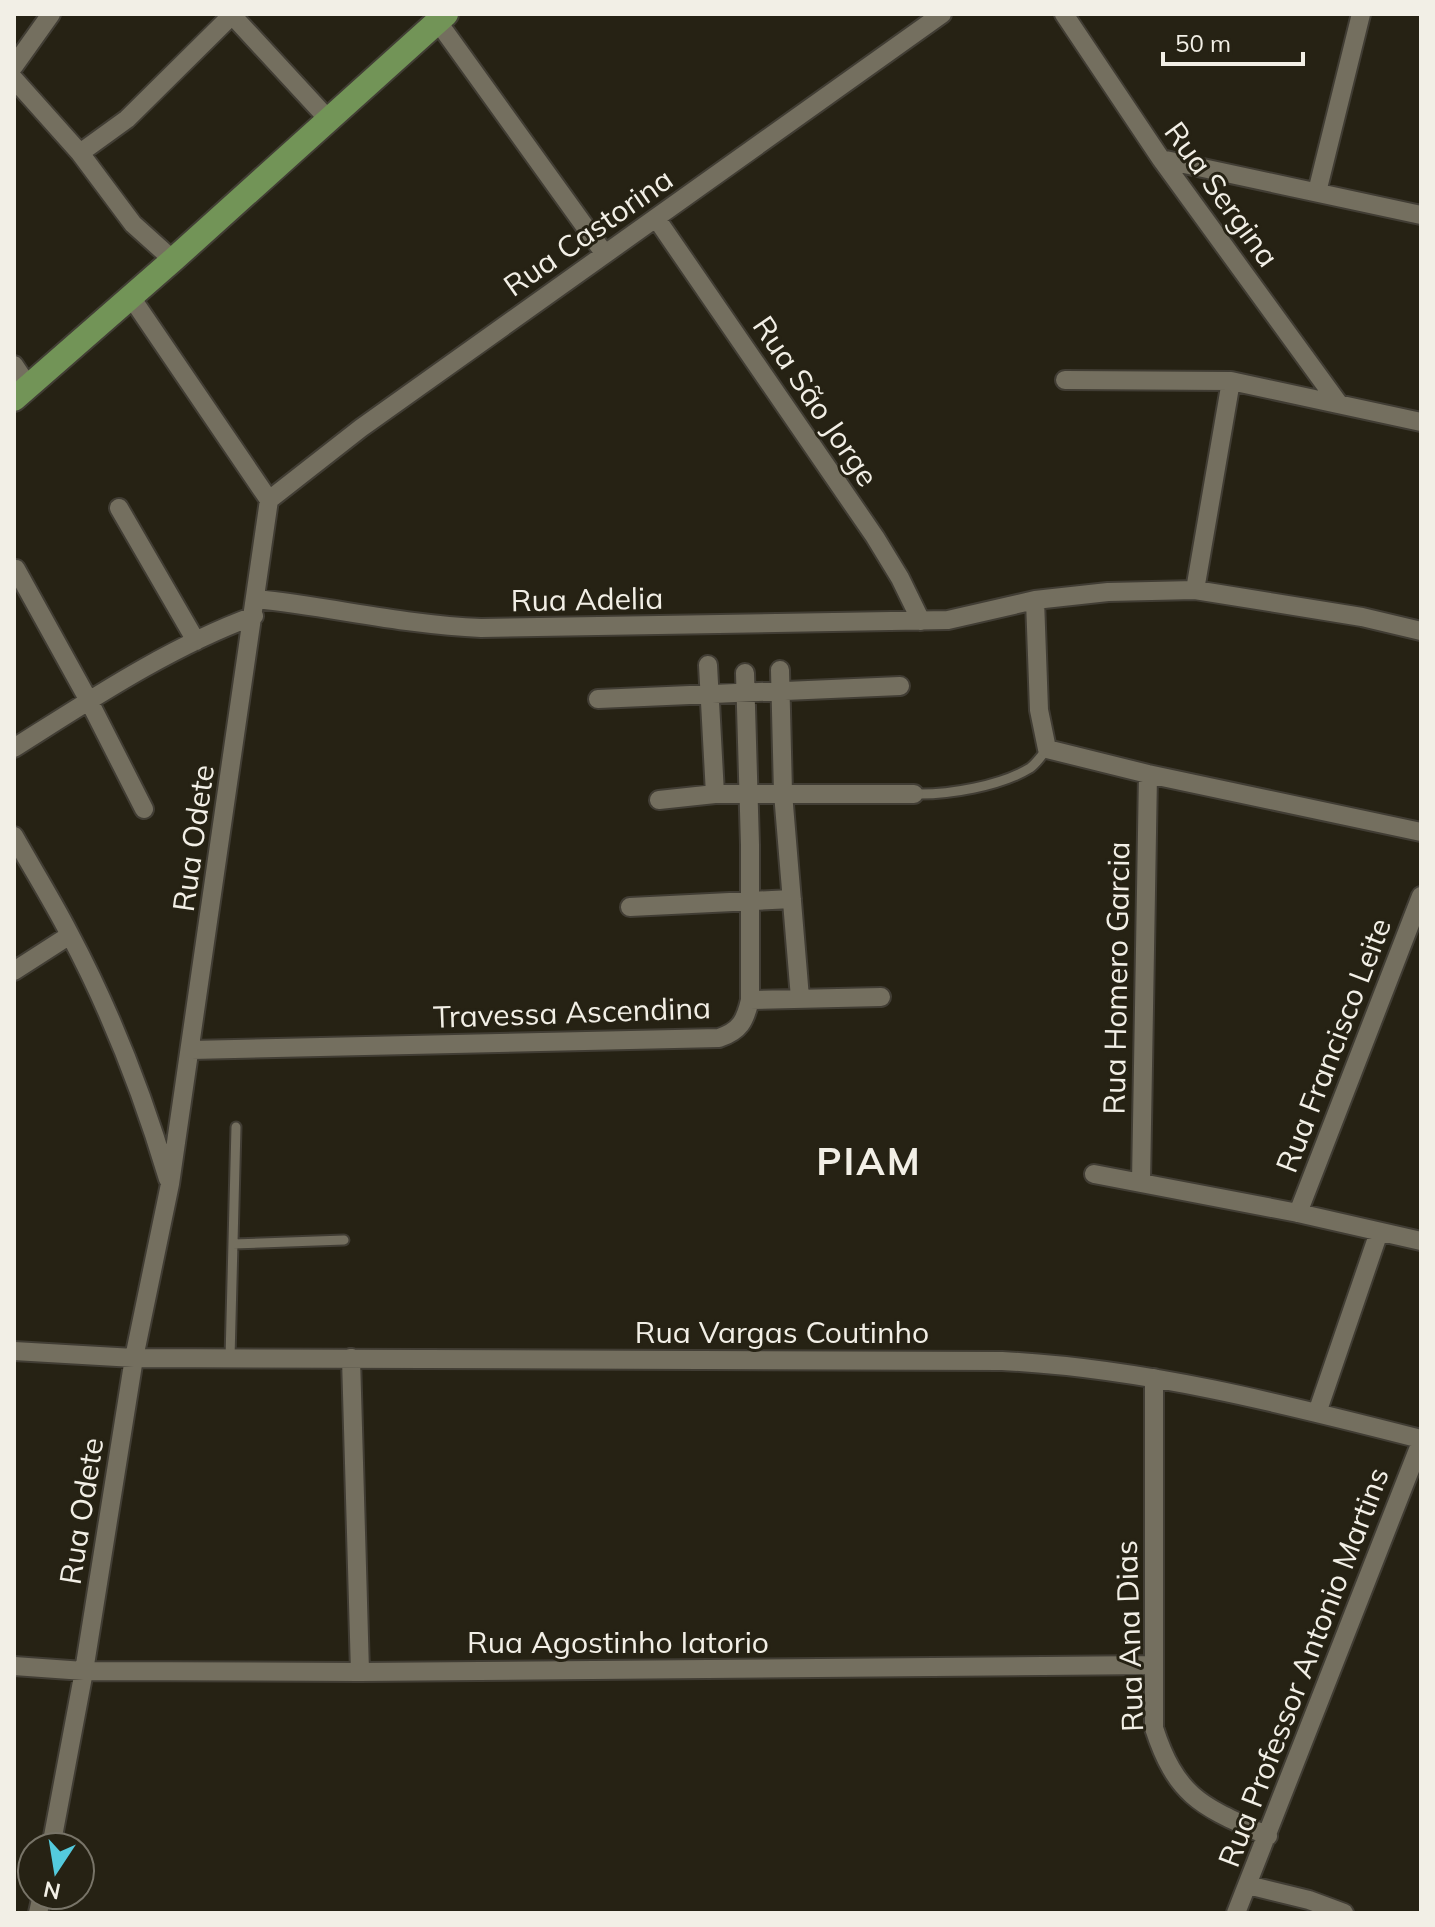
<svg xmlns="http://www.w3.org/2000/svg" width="1435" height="1927" viewBox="0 0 1435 1927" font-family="Mulish,sans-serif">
  <rect width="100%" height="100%" fill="#262214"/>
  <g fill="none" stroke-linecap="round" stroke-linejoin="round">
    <!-- lane casing -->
    <g stroke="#413d34" stroke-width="13">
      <path id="lane" d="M914,794C948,795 1001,786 1030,768C1036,764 1042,755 1047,749
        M233,1244L344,1240
        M230,1358L236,1127"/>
    </g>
    <!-- street casing -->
    <g stroke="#413d34" stroke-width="22">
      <path id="street" d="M1064,14L1161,159L1339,404
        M232,15L328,119
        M438,22L604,253
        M14,66L51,14
        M14,79L80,153L133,224L173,260
        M80,153L127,119L233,14
        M1161,159L1421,215
        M1317,192L1361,14
        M656,218L875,537L900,578L921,621
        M131,297L269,500
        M14,365L28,386
        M1065,380L1231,381L1421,422
        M269,500L361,428L942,14
        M119,508L196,641
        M16,569L89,701L144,809
        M1195,590L1231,381
        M257,599C332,607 405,625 481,628L948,620L1035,600L1108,592L1195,590L1362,617L1421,631
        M1035,600L1039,710L1047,749L1148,774L1421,832
        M708,665L715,794
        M780,670L783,793L800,998
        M598,699L900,686
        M14,748C90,700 169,647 254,616
        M659,800L715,794H914
        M14,836C32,868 52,900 69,933C110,1010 143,1095 168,1179
        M630,907L792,899
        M14,971L70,935
        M750,1000L881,997
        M191,1050L719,1038C740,1031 745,1021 750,1000V845L745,673
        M1094,1174L1298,1213L1421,1241
        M1141,1183L1148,774
        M1298,1213L1421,896
        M14,1351L134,1358L1002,1361C1144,1368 1284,1404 1421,1439
        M351,1358L360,1672
        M1154,1378V1728C1177,1799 1204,1807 1268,1836
        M1317,1413L1379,1232
        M14,1666L84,1671L360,1672L1152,1665
        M51,1847L84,1671L134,1358L170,1184L269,500
        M1248,1885L1309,1900L1344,1913
        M38,1913L42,1895
        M1236,1913L1421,1442"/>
    </g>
    <!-- primary casing -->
    <g stroke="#413d34" stroke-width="28">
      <path id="primary" d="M14,399L173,260L446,14"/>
    </g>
    <!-- lane -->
    <use href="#lane" stroke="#746f5f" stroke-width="9"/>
    <!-- street -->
    <use href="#street" stroke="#746f5f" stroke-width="18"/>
    <!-- primary -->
    <use href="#primary" stroke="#729457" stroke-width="24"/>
  </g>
  <g text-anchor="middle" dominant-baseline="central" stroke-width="6" stroke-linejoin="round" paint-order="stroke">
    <!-- street labels -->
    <g font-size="30" fill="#f2efe6" stroke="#262214">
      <text transform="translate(1222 194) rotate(54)">Rua Sergina</text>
      <text transform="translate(588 232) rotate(-35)">Rua Castorina</text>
      <text transform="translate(816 401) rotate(56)">Rua São Jorge</text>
      <text transform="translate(587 599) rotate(-1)">Rua Adelia</text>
      <text transform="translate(193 838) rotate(-82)">Rua Odete</text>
      <text transform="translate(1116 978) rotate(-89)">Rua Homero Garcia</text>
      <text transform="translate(572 1012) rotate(-2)">Travessa Ascendina</text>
      <text transform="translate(1333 1045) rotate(-69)">Rua Francisco Leite</text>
      <text x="782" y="1332">Rua Vargas Coutinho</text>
      <text transform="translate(81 1511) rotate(-81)">Rua Odete</text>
      <text transform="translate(1129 1636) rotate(-92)">Rua Ana Dias</text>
      <text x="618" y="1642">Rua Agostinho Iatorio</text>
      <text transform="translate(1303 1667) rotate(-69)">Rua Professor Antonio Martins</text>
    </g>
    <!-- district labels -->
    <g font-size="38" font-weight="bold" letter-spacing="2" fill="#f2efe6" stroke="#262214">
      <text x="869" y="1161">PIAM</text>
    </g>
  </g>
  <!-- border -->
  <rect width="1435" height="1927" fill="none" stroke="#f2efe6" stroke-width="32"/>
  <!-- north arrow -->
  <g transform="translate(56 1871) rotate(192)"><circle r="38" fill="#262214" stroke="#787468" stroke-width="2"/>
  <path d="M0-6L14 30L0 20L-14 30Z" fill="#54cadd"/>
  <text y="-12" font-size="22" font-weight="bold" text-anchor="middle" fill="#f2efe6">N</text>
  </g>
  <!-- scale -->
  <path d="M1163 52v12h140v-12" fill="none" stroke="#f2efe6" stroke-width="4"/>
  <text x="1175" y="52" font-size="24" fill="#f2efe6" stroke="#262214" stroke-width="6" paint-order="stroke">50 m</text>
</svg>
